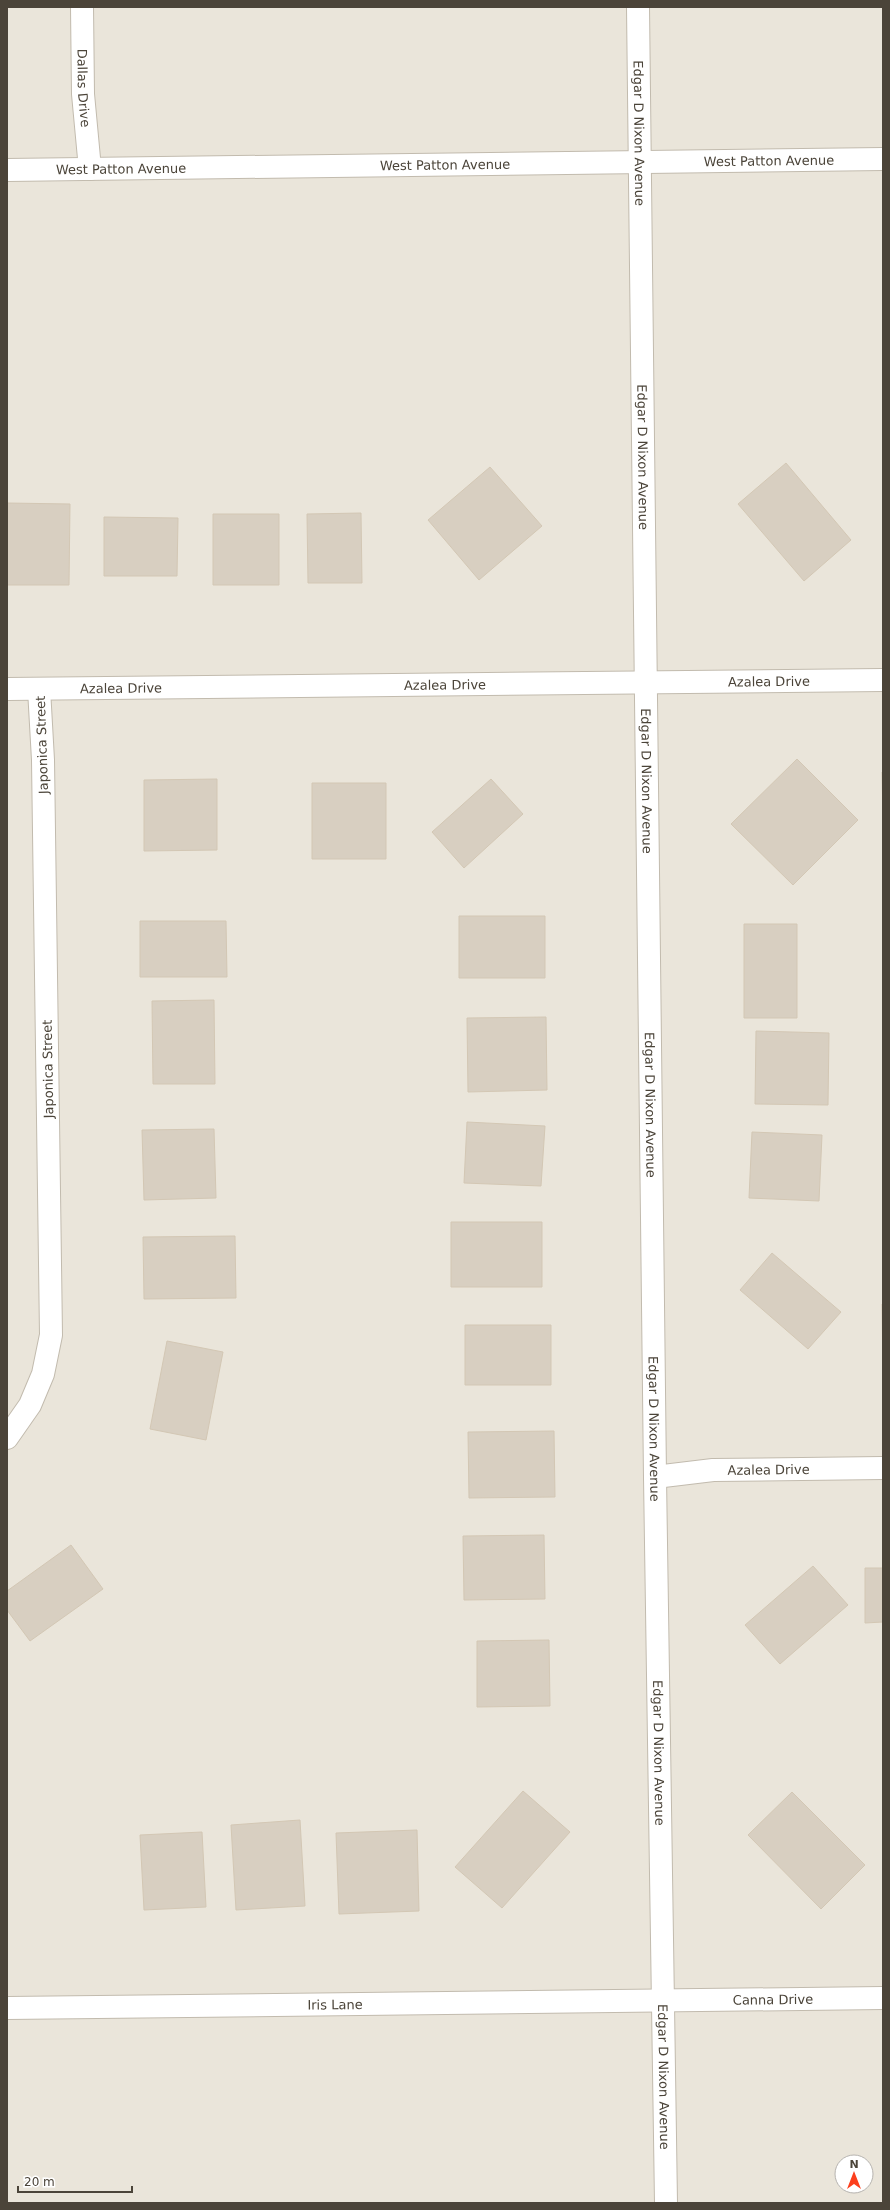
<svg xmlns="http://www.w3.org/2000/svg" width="890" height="2210" viewBox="0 0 890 2210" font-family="'DejaVu Sans',sans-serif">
  <rect width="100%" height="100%" fill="#f6f3ec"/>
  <!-- residential -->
  <path fill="#eae5da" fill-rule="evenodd" d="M7,7H883V2203H7ZM842,2162H866V2186H842Z"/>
  <!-- building -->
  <path fill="#d8cfc1" stroke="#d3c7b4" d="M786,463L851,540L804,581L738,504Z
    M490,467L542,526L479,580L428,520Z
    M7,503L70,504L69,585H7Z
    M361,513L362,583H308L307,514Z
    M213,514H279V585H213Z
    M104,517L178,518L177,576H104Z
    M797,759L858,820L793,885L731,824Z
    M882,772H883V819Z
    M217,779V850L144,851V780Z
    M491,779L523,814L464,868L432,832Z
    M312,783H386V859H312Z
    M459,916H545V978H459Z
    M140,921H226L227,977H140Z
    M744,924H797V1018H744Z
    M214,1000L215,1084H153L152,1001Z
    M546,1017L547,1090L468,1092L467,1018Z
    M756,1031L829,1033L828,1105L755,1104Z
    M467,1122L545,1126L541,1186L464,1183Z
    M214,1129L216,1198L144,1200L142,1130Z
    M752,1132L822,1135L819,1201L749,1198Z
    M451,1222H542V1287H451Z
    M235,1236L236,1298L144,1299L143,1237Z
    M772,1253L841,1312L808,1349L740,1290Z
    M882,1304H883V1371Z
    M465,1325H551V1385H465Z
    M167,1341L223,1352L206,1440L150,1429Z
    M554,1431L555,1497L469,1498L468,1432Z
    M544,1535L545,1599L464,1600L463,1536Z
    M71,1545L103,1589L30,1641L7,1610V1591Z
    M813,1566L848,1605L780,1664L745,1625Z
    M865,1568H883V1622L865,1623Z
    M549,1640L550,1706L477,1707V1641Z
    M523,1791L570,1832L502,1908L455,1867Z
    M792,1792L865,1865L821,1909L748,1835Z
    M300,1820L305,1906L236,1910L231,1825Z
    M417,1830L419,1911L339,1914L336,1833Z
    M202,1832L206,1907L144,1910L140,1835Z"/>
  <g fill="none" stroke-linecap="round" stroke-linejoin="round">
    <!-- minor casing -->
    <g stroke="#c2bbae" stroke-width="24">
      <g id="minor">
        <path id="s1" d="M82,7L83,94L90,169"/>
        <path id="s2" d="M638,7L655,1477L666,2203"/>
        <path id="s3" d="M7,689L883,680"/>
        <path d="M7,1438L30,1405L43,1374L51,1335L43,760L39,689"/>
        <path id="s4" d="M655,1477L713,1470L883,1468"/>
        <path id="s5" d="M7,2008L883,1998"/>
      </g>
    </g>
    <!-- tertiary casing -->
    <g stroke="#c2bbae" stroke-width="24">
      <g id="tertiary">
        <path id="s6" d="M7,170L883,159"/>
      </g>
    </g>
    <!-- minor -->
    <use href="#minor" stroke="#fff" stroke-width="22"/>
    <!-- tertiary -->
    <use href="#tertiary" stroke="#fff" stroke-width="22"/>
  </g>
  <g text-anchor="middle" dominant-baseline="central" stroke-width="4" stroke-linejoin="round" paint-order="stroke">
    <!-- street labels -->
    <g font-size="13" fill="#4b4439" stroke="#fff">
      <text stroke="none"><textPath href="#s1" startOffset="81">Dallas Drive</textPath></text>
      <text stroke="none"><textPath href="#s2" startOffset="126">Edgar D Nixon Avenue</textPath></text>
      <text stroke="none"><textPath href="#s6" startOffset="762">West Patton Avenue</textPath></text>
      <text stroke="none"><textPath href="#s6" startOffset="438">West Patton Avenue</textPath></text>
      <text stroke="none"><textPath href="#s6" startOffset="114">West Patton Avenue</textPath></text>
      <text stroke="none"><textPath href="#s2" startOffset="450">Edgar D Nixon Avenue</textPath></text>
      <text stroke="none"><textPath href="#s3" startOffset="762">Azalea Drive</textPath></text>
      <text stroke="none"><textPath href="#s3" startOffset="438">Azalea Drive</textPath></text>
      <text stroke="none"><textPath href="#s3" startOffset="114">Azalea Drive</textPath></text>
      <text transform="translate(42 745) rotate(-92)">Japonica Street</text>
      <text stroke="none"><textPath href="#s2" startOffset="774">Edgar D Nixon Avenue</textPath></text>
      <text transform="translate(48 1069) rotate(-91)">Japonica Street</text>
      <text stroke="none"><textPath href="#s2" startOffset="1098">Edgar D Nixon Avenue</textPath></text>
      <text stroke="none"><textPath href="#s2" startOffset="1422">Edgar D Nixon Avenue</textPath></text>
      <text stroke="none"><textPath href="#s4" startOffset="114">Azalea Drive</textPath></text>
      <text stroke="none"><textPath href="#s2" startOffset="1746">Edgar D Nixon Avenue</textPath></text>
      <text stroke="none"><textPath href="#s5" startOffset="766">Canna Drive</textPath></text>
      <text stroke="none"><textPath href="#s5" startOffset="328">Iris Lane</textPath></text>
      <text stroke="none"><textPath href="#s2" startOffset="2070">Edgar D Nixon Avenue</textPath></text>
    </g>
  </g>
  <!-- border -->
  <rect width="890" height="2210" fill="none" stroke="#4b4439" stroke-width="16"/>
  <!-- north arrow -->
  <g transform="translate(854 2174)"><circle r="19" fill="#ffffff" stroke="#b7b4b0"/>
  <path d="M0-3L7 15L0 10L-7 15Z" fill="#fc3f1d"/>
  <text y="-6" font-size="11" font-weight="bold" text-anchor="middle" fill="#4b4439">N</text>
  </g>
  <!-- scale -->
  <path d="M18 2186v6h114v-6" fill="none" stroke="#4b4439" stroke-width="2"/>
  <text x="24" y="2186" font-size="12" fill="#4b4439" stroke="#ffffff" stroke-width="3" paint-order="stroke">20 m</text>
</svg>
